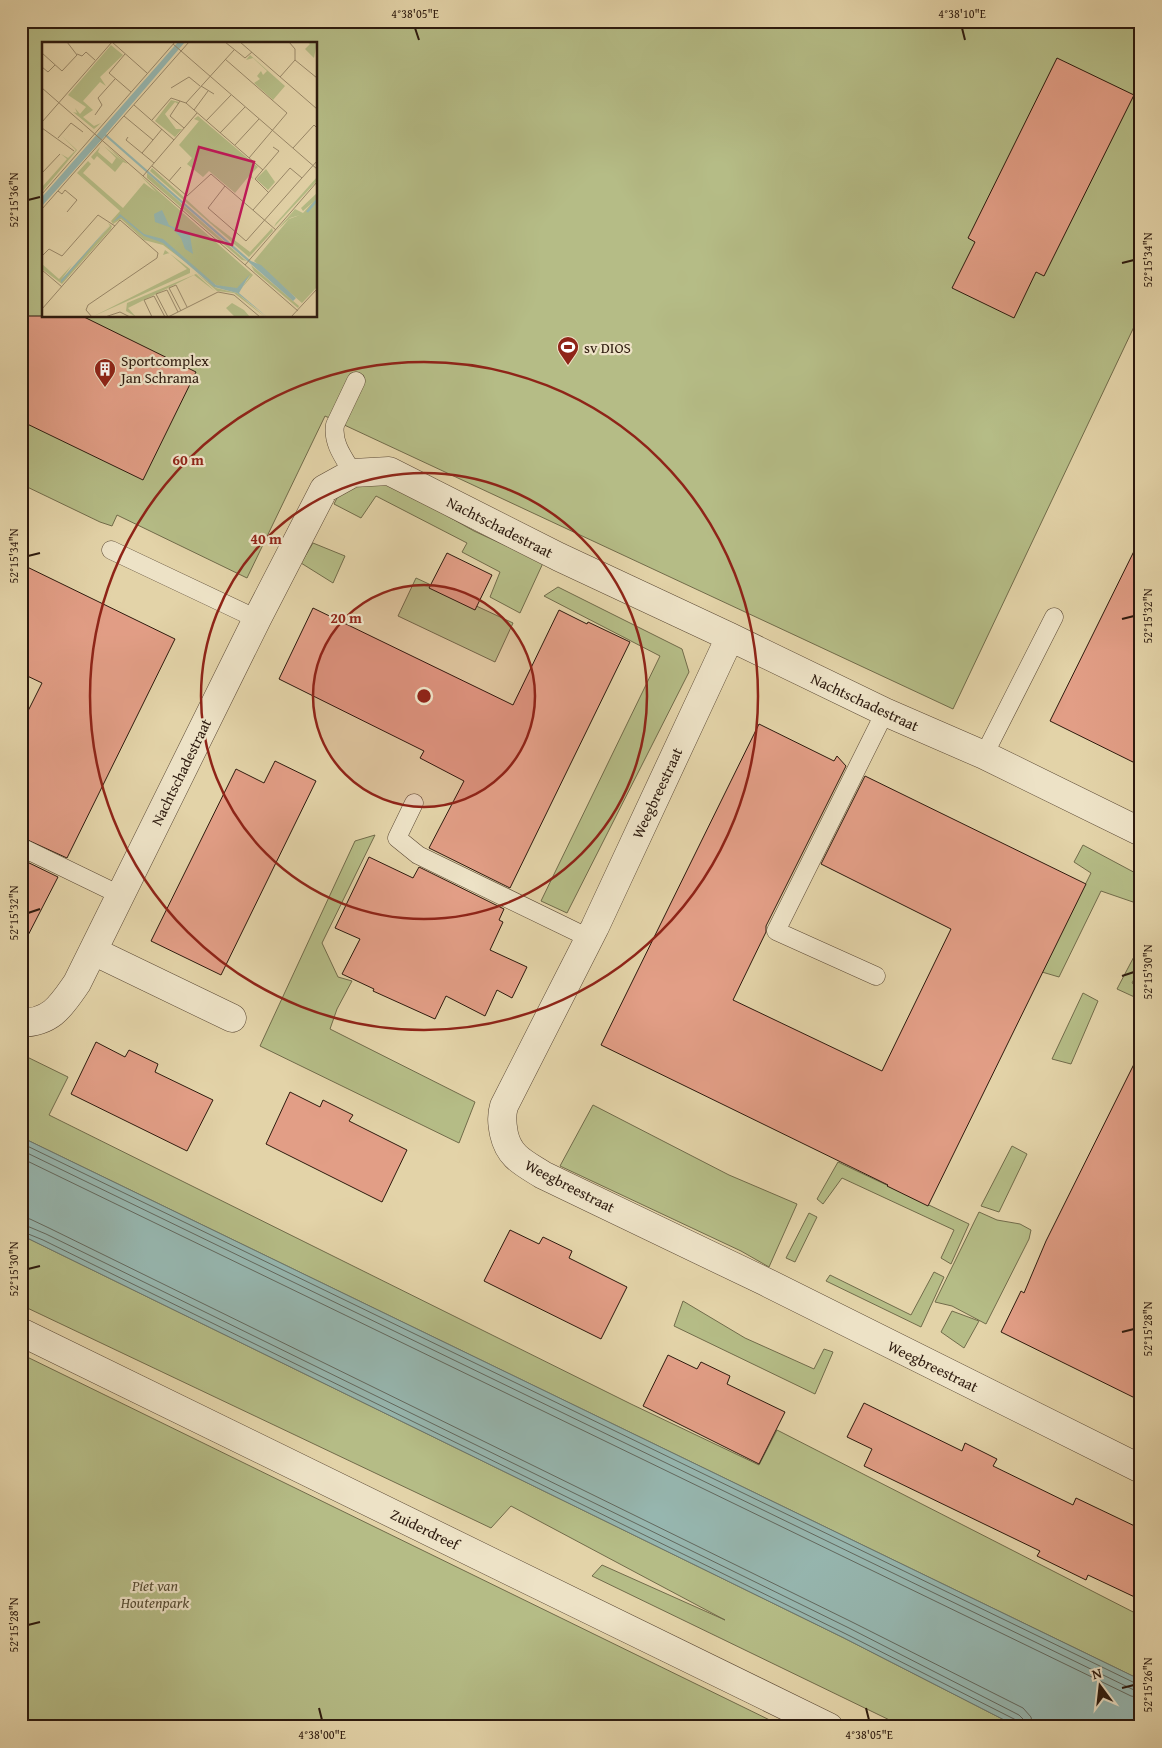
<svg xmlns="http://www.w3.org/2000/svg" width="1162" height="1748" viewBox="0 0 1162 1748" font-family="'Gentium Book Plus',serif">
  <rect width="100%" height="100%" fill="#e3d3a8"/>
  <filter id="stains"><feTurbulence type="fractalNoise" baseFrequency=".004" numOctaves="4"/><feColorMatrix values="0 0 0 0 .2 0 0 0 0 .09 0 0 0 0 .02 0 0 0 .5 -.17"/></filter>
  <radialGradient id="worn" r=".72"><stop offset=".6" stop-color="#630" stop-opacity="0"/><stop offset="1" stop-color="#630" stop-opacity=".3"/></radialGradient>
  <!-- green -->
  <path fill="#b5bc86" stroke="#716b4a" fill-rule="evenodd" d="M21,21H1138L1141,23V312L953,709L325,416L247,578L117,515L112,526L100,522L21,484ZM44,44H316V316H44Z
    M360,480L385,481L474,531L543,563L520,613L490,597L500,572L462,552L467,543L376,496L361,518L334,504L341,490Z
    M313,543L345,556L333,583L301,563Z
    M416,578L513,623L495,662L398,616Z
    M558,587L682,649L689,672L567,913L541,901L660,656L544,596Z
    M375,835L322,943L338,977L352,981L337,1009L330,1029L475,1102L459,1143L260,1046L355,841Z
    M1083,845L1141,876V886L1133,902L1101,891L1059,977L1042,972L1091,873L1074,862Z
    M1139,947L1141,948V965L1132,983L1141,988V1000L1117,989Z
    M1083,993L1098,1001L1071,1064L1052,1059Z
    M21,1054L68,1077L49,1115L631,1404L759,1465L777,1430L1141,1616V1680L21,1137Z
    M593,1105L729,1175L797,1204L769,1267L741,1251L560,1166Z
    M1012,1146L1027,1154L999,1212L981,1206Z
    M838,1162L969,1224L951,1264L941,1258L954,1230L842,1178L823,1204L817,1199Z
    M979,1212L997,1220L1020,1224L1031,1230L1029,1239L986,1324L952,1306L935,1302Z
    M809,1213L817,1217L795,1262L786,1258Z
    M21,1235L844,1638L1018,1727H904L592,1576L602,1565L725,1620L511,1506L491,1528L21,1305Z
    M934,1272L944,1277L921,1327L826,1281L830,1275L911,1315Z
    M683,1301L745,1338L814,1369L824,1349L833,1352L815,1394L674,1326Z
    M952,1311L979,1321L964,1348L941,1332Z
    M21,1354L784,1727H21Z"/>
  <!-- water -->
  <path fill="#96b6af" stroke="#6c786f" d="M21,1137L1141,1680V1727H1018L844,1638L21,1235Z"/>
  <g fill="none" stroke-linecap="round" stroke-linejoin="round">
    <!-- shore -->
    <path stroke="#62685e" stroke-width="1" d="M21,1143L1137,1684L1141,1685
      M21,1150L1134,1690L1141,1691
      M21,1158L1131,1696L1141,1698
      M21,1217L30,1219L49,1228L852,1622L1023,1708L1031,1717L1033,1727
      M21,1225L27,1226L46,1234L849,1628L1019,1715L1024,1720L1026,1727
      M21,1231L43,1240L846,1634L1016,1720L1019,1723V1727"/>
  </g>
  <!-- building -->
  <path fill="#e29e86" stroke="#2d1a0e" d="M1057,58L1134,95L1044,276L1036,272L1014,318L952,288L975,242L968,238Z
    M21,316H82L196,372L143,480L21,421Z
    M1141,537V766L1050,721Z
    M447,553L492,575L475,610L429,588Z
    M21,564L175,639L67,858L21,837V725L42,683L21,673Z
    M313,608L513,705L559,610L587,624L588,622L630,642L510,888L429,848L464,781L420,758L424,751L279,679Z
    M759,724L834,761L837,756L846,766L766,926V932L733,1000L882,1071L951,929L821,864L865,776L1086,884L928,1206L887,1186L888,1185L601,1045Z
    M275,761L316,781L221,975L151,941L236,769L264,783Z
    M369,857L413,878L419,867L504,909L499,920L503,922L490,950L527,967L512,998L497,990L485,1016L446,996L435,1019L373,991L374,989L342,974L360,939L335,928Z
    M21,859L58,877L21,949Z
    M96,1042L125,1057L129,1050L158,1064L155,1072L213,1100L187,1151L71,1094Z
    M1141,1050V1401L1001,1332L1021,1291L1024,1293L1046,1241Z
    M290,1092L320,1107L323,1100L353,1115L349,1121L407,1150L382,1202L266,1144Z
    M510,1230L539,1244L543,1237L572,1251L569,1258L627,1287L601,1339L484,1281Z
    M668,1355L697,1369L701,1362L730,1376L727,1384L785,1412L759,1464L643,1406Z
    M864,1403L962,1451L965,1443L997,1459L993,1466L1073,1505L1076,1498L1141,1529V1600L1088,1575L1086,1580L1037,1556L1040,1551L864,1466L872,1449L847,1437Z"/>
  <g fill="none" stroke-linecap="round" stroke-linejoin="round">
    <!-- service casing -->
    <g stroke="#5a4834" stroke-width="19">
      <path id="service" d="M353,473C344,458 332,443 335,425L356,381
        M111,550L257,619
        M984,755L1054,617
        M414,803L397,838L418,855L589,938
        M21,847L120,895
        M876,976L776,931L885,712"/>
    </g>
    <!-- minor casing -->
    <g stroke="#5a4834" stroke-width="29">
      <path id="minor" d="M730,637L595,927L504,1106C501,1116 502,1124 504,1134C509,1157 524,1163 543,1175L766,1282L1141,1469
        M93,951L232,1018
        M21,1023C52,1022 61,1006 77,983L257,619L324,489L353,473L389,471L559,557L730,637L885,712L984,755L1141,832"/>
    </g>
    <!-- tertiary casing -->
    <g stroke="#5a4834" stroke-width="29">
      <path id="tertiary" d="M21,1332L829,1727"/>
    </g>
    <!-- service -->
    <use href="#service" stroke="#ede2c6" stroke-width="18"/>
    <!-- minor -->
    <use href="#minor" stroke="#ede2c6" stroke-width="28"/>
    <!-- tertiary -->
    <use href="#tertiary" stroke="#ede2c6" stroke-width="28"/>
  </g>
  <!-- ticks -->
  <path fill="none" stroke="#2d1a0e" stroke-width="2" d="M415,28L419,40M962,28L965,40M28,200L40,197M1122,263L1134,260M28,556L40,553M1122,619L1134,616M28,913L40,909M1122,976L1134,972M28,1269L40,1266M1122,1332L1134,1329M28,1625L40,1622M1122,1688L1134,1685M319,1708L322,1720M866,1708L869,1720"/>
  <!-- distance rings -->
  <circle cx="424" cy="696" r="111" fill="#8f2418" fill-opacity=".12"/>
  <g fill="none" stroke="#8f2418" stroke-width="2.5">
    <circle cx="424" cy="696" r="111"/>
    <circle cx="424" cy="696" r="223"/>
    <circle cx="424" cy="696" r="334"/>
  </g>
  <!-- icons -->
  <defs>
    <g id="stadium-pin" transform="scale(1.125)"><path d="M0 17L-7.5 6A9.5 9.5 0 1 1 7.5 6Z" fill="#8f2418" stroke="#ede2c6"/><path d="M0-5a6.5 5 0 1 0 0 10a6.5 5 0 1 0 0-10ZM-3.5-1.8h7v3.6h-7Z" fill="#fff"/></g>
    <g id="building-pin" transform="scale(1.125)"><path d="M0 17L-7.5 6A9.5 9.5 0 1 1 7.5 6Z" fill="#8f2418" stroke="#ede2c6"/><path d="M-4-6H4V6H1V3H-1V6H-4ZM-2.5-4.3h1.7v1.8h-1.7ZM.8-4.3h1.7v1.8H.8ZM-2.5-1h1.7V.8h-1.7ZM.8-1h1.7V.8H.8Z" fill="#fff"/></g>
  </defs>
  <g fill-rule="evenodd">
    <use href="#stadium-pin" x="568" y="347"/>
    <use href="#building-pin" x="105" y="369"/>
  </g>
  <g text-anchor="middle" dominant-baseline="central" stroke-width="4.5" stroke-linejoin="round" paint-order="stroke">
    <!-- poi labels -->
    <g font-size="15" fill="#2d1a0e" stroke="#ede2c6" text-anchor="start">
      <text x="584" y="347">sv DIOS</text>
      <text x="121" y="360">Sportcomplex<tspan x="121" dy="17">Jan Schrama</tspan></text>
    </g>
    <!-- street labels -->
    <g font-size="15" fill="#2d1a0e" stroke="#ede2c6">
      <text transform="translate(500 527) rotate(27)">Nachtschadestraat</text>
      <text transform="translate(865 702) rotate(25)">Nachtschadestraat</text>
      <text transform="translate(181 772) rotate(-64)">Nachtschadestraat</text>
      <text transform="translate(657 793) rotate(-65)">Weegbreestraat</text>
      <text transform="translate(570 1186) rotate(27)">Weegbreestraat</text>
      <text transform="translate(933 1366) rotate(26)">Weegbreestraat</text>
      <text transform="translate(425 1529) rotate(26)">Zuiderdreef</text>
    </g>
    <!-- park labels -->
    <g font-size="15" font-style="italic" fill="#564b32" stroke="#ede2c6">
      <text x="155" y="1585">Piet van<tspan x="155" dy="17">Houtenpark</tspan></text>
    </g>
  </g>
  <!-- overview -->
  <g transform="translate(42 42)">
    <rect width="275" height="275" fill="#e3d3a8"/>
    <path d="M265,0H275L272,16L263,7L268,2ZM69,3L81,13L58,35L64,44L58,40L41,59L51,68L41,75L52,84L59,81L52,87L31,70L35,71L33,66L38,72L44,65L26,53ZM208,13L243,44L231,58L212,41L218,37L215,34L219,29L221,33L225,29L211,16L204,18ZM129,58L137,60L136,62L133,60L123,72L134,87H140L133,95L113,79ZM156,74L216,125L209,132L211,137L207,134L193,151L167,129L161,135L145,122L150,116L137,103L157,79L152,77ZM20,94L35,108L0,150V145L25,117L19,112L26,116L34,108ZM62,104L80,119L65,104L86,122L81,120L73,130L55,114L52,118L49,115L58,105L56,110L70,122L74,116ZM46,119L49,122L41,131L81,166L102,141L114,150L98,133L211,233L198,248L209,233L195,248L174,243L121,203L102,198L79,177L71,182L69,179L78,169L35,131ZM110,126L169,180L208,210L230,186L231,189L207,215L108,129ZM224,127L233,140L226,148L214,137ZM105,131L202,217L205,219L200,218L105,136ZM275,135V139L232,185L234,181ZM275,151V245L260,261L212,219L247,177L258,173L248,176L235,188L253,167L261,171L271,160L261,169L259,166ZM66,181L70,184L69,187L20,242L0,227V222L17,237L30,223L19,238L68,184ZM123,208L148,227V231L52,274L145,227L127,211L121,213ZM209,223L257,264L256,266L212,229ZM153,230L174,246L195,251L223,275L192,251L175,249ZM154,232L174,250L152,233L86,266L94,275L84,269L85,261ZM190,261L202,268L208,275H193L184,266Z" fill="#b5bc86"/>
    <path d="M136,0H143L64,92L209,219L219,223L254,256L251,259L63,94L0,164V155ZM120,168L127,183L148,193L151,212L143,207L139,196L130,186L113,180L112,172ZM78,172L102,192L121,197L174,243L195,246L208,232L197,251L225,275L195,251L172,245L121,201L102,194L79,175L71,180ZM68,183L23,237L19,241V238Z" fill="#96b6af"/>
    <path fill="none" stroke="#96b6af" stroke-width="2.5" d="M265,170L275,158"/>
    <path fill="none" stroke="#9a896a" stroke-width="1" d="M70,0L105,31M183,0L203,16L210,10M198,0L275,67M247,0L253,7V18L275,36M131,2L275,127M0,11L20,29L35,13L25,0M35,12L40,14L44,10L53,18M83,12L67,31L89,50M183,17L245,71L207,116M0,25L6,30L13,23M238,35L253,18M159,44L172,52M0,46L256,269M129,46L147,35L158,44M138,59L128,74L142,86M144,61L192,8M92,63L132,98M152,68L166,49M53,73L60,63L56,56L73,37M82,74L111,98L120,87M110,78L129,56L144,61L221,128M164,79L189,53M0,80L70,0M0,86L32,109M178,91L203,65M86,95L84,98L112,121M16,96L29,81L41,90M193,103L217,77M251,106L272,83L275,86M100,111L111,98M110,124L145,154L169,132L234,188M0,131L18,112M101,134L155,71M127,139L139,125M183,144L166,166L204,199L275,119M16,149L20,152L23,148L35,158L25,170M227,151L213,137L237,109L231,105M0,152L133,0M0,167L147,0M211,168L248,126L260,136M0,214L7,207L20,214L56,173L73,184M203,223L275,140M0,228L20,245M0,267L78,178L116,211L115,216L46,263L44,268L50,275M139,269L127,246L134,243L145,265M63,275L78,270L88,275M110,275L102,258L112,254L123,275M126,275L176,250L192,253L218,275M126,275L114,252L125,248L136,270M249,275L275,247"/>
    <path fill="#c2185b" fill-opacity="0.15" stroke="#c2185b" stroke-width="2.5" d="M157,105L212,120L190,203L134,188Z"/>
    <rect width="275" height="275" fill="none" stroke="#2d1a0e" stroke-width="2.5"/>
  </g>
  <circle cx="424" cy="696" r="8" fill="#8f2418" stroke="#ede2c6" stroke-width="2.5"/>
  <g font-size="15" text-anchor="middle" font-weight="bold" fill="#8f2418" stroke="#ede2c6" stroke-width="4.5" stroke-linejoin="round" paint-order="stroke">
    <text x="188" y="465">60 m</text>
    <text x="266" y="544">40 m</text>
    <text x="346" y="623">20 m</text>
  </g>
  <!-- margin -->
  <rect width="1162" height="1748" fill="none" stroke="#e3d3a8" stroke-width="55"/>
  <!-- north arrow -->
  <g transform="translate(1100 1686) rotate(345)" stroke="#ede2c6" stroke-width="4" paint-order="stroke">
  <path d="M0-4L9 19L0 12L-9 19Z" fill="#2d1a0e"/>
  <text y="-8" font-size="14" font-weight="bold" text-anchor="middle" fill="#2d1a0e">N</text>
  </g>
  <rect x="28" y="28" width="1106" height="1692" fill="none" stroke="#2d1a0e" stroke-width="2"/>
  <g font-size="12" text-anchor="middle" fill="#2d1a0e">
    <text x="415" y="18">4°38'05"E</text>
    <text x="962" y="18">4°38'10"E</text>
    <text transform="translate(14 200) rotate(-90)" y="4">52°15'36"N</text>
    <text transform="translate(1148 260) rotate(-90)" y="4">52°15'34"N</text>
    <text transform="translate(14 556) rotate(-90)" y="4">52°15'34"N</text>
    <text transform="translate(1148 616) rotate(-90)" y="4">52°15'32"N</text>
    <text transform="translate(14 913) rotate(-90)" y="4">52°15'32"N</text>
    <text transform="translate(1148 972) rotate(-90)" y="4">52°15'30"N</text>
    <text transform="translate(14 1269) rotate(-90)" y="4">52°15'30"N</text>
    <text transform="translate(1148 1329) rotate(-90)" y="4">52°15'28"N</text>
    <text transform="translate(14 1625) rotate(-90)" y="4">52°15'28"N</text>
    <text transform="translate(1148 1685) rotate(-90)" y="4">52°15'26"N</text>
    <text x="322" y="1739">4°38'00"E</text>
    <text x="869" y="1739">4°38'05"E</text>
  </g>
  <rect width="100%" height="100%" filter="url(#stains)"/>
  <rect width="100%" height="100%" fill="url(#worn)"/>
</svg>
